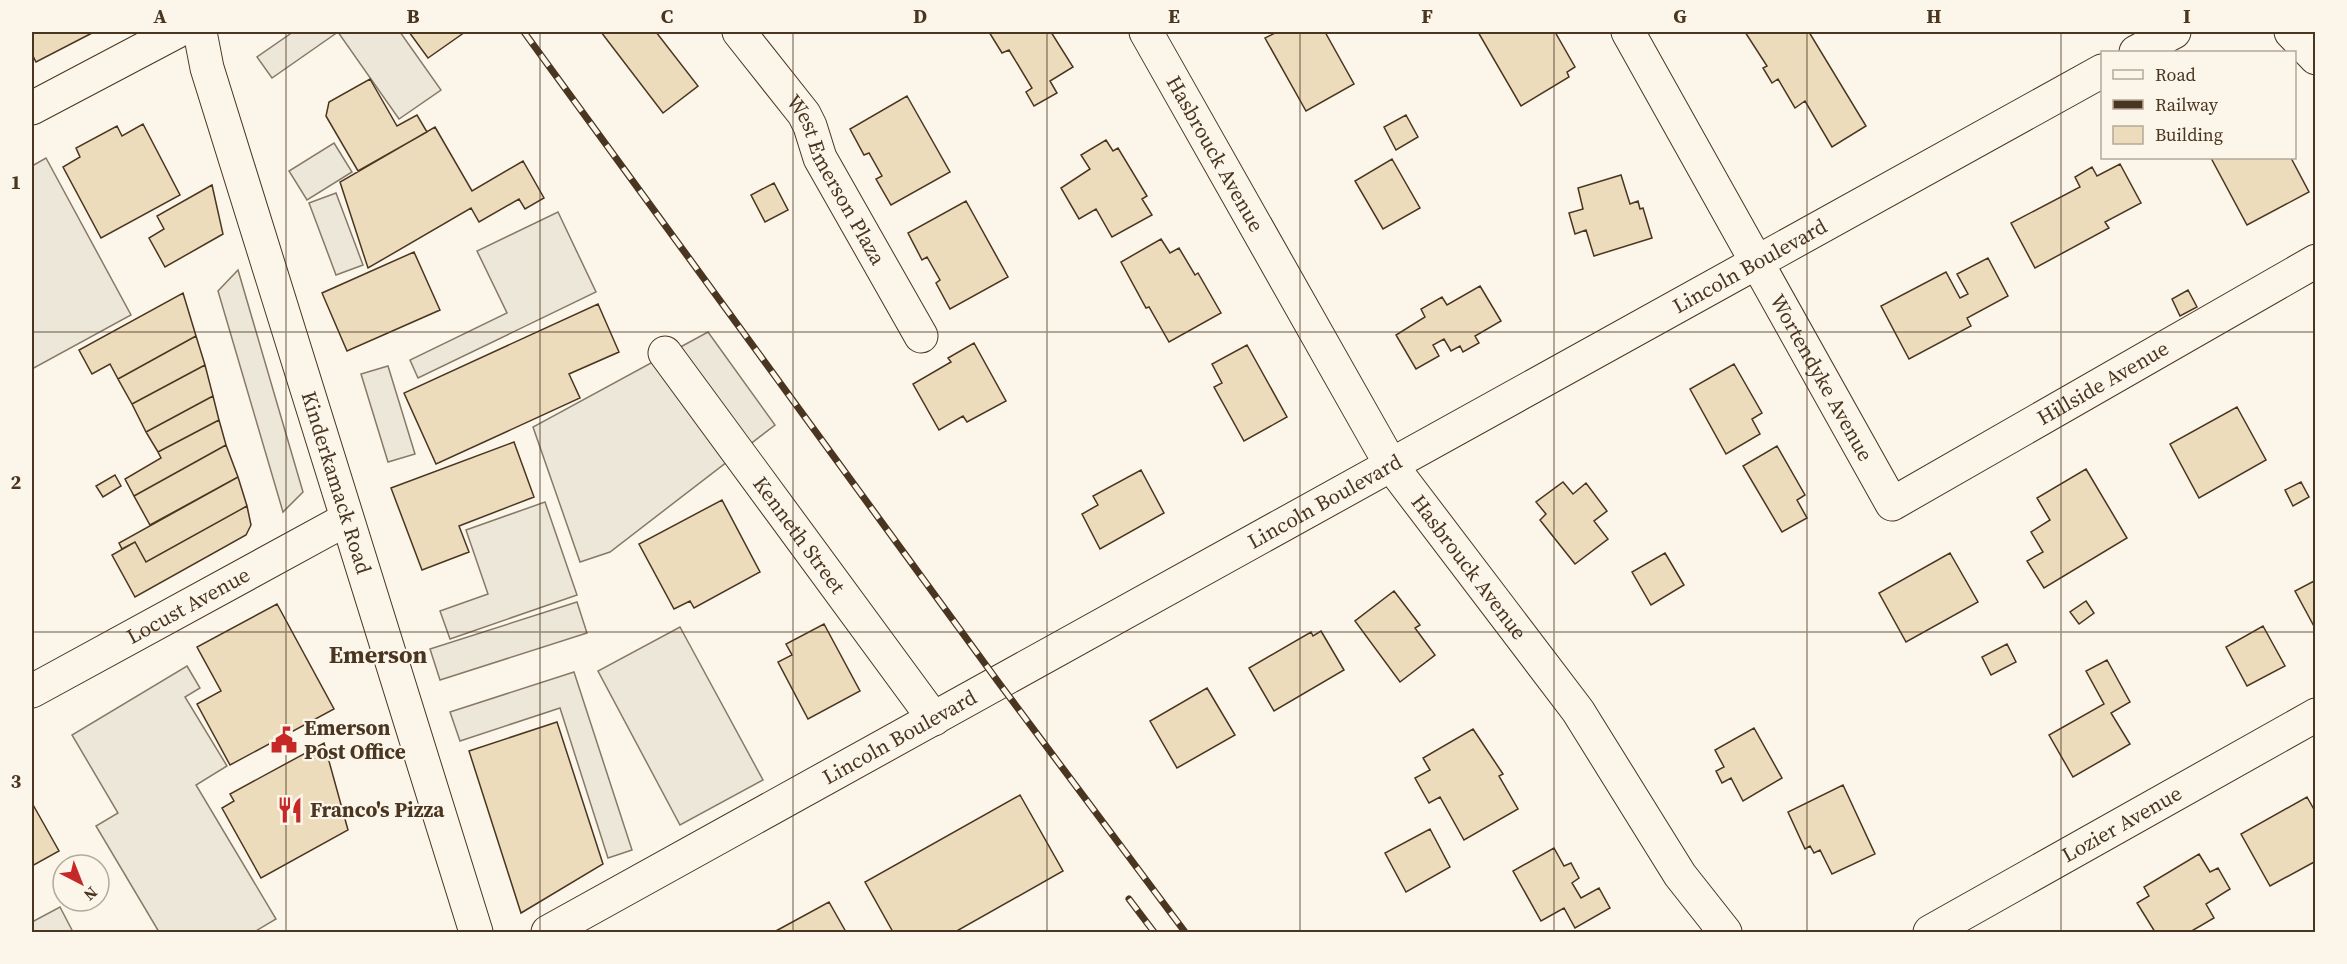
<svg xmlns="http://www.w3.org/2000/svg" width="2347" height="964" font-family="'Source Serif 4',serif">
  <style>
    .parking { fill: #ede7d9; stroke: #887966; stroke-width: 1.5 }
    .building { fill: #ecdcbc; stroke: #4a3520; stroke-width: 1.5 }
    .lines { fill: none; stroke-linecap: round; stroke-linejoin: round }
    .minor-casing { stroke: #4a3520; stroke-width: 35 }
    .major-casing { stroke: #4a3520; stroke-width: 35 }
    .minor { stroke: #fbf6e9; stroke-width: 33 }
    .major { stroke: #fbf6e9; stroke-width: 33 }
    .rail-casing { stroke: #4a3520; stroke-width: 7 }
    .rail { stroke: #fbf6e9; stroke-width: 4.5; stroke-dasharray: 14; stroke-linecap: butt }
    .grid { fill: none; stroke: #4a3520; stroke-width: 1.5; stroke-opacity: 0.55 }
    .labels { text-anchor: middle; stroke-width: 4.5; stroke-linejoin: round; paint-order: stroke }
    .street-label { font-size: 21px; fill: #4a3520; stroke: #fbf6e9 }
    .poi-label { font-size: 21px; font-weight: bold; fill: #4a3520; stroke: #fbf6e9; text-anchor: start }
    .quarter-label { font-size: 24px; font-weight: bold; fill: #4a3520; stroke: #fbf6e9 }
    .neatline { fill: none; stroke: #4a3520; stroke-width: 2 }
    .grid-label { font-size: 20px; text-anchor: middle; font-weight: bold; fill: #4a3520 }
  </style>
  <rect width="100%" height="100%" fill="#fbf6e9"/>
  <path class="parking" d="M293,32h107l41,58 -42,29 -61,-87 -66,46 -15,-21z
    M334,143l18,29 -45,28 -18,-29z
    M46,158l85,157 -99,54v-203z
    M336,193l27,72 -27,10 -27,-72z
    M558,212l38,80 -178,86 -8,-18 97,-47 -30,-62z
    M238,270l65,222 -20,20 -65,-221z
    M708,332l67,93 -165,127 -30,10 -47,-135z
    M388,366l27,88 -27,8 -27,-88z
    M545,502l32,93 -127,44 -10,-28 48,-17 -22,-64z
    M577,602l10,31 -147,47 -10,-31z
    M680,627l83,153 -83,45 -82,-154z
    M187,666l13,22 -15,9 42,69 -31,19 80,134 -22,13h-95l-63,-106 22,-13 -46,-78z
    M574,672l58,178 -24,8 -48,-150 -100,33 -10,-29z
    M60,907l13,25h-41v-10z"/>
  <path class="building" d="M32,32h62l-58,30 -4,-8z
    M409,32h56l-37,26z
    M601,32h55l42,54 -35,27z
    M989,32h62l22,35 -23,14 7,12 -23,13 -8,-14 6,-4 -23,-38 -7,3z
    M1277,32h48l29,52 -48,27 -41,-73z
    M1478,32h77l20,35 -8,5 2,5 -48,29z
    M1745,32h64l57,94 -34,21 -27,-46 -10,7 -17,-29 -6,4 -9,-15 4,-2z
    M370,79l27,47 20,-11 10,17 -69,39 -32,-55 3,-14z
    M907,96l43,76 -59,33 -15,-26 6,-3 -13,-23 -5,2 -14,-26z
    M1406,115l12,22 -22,13 -12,-23z
    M143,124l37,71 -79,43 -38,-71 17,-10 -4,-9 41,-22 5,10z
    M435,127l37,64 51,-30 21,37 -19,11 -6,-10 -40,23 -8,-14 -103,60 -28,-86z
    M1106,140l7,11 5,-3 29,48 -5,3 10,16 -40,22 -16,-28 -17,10 -18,-31 29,-19 -9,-14z
    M2211,158h80l18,34 -62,33z
    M1392,159l28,49 -37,21 -28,-48z
    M2120,164l21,39 -36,19 4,6 -74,40 -24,-45 69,-36 -5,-10 17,-10 5,9z
    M1621,175l9,29 8,-3 2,8 3,-1 9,30 -58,18 -8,-26 -11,4 -6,-21 14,-4 -5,-21z
    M774,183l14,27 -23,12 -14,-27z
    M212,185l11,49 -58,33 -16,-29 15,-9 -7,-13z
    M966,201l42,76 -58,32 -14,-26 4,-3 -13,-23 -5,3 -14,-27z
    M1161,239l9,14 9,-5 16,27 3,-2 23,40 -52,29 -20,-35 -3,1 -25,-46z
    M414,252l26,58 -93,41 -25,-58z
    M1988,258l20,38 -41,22 4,8 -62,33 -28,-53 65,-34 14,26 8,-4 -11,-20z
    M1480,286l21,35 -26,15 4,7 -16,9 -3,-6 -9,5 -7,-12 -11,6 6,11 -23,13 -20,-34 29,-18 -4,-8 21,-12 5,8z
    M2188,290l9,17 -17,9 -8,-17z
    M183,293l13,43 -78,43 -8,-15 -18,10 -13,-24z
    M598,304l21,48 -50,22 11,24 -144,66 -32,-71z
    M196,336l9,29 -73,39 -14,-25z
    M974,343l32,58 -39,21 -4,-6 -24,14 -26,-46 38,-22 -3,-4z
    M1247,345l40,72 -43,24 -30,-54 8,-4 -10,-19z
    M1734,364l28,49 -10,6 8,15 -34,20 -36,-65z
    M205,365l8,31 -67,36 -14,-28z
    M213,396l6,24 -61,32 -12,-20z
    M2237,407l29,53 -67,38 -29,-54z
    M219,420l7,25 -92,51 -9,-17 36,-21 -3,-6z
    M514,442l20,55 -75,29 10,26 -47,18 -31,-82z
    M226,445l12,32 -88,48 -16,-29z
    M1777,446l28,49 -8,5 10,18 -25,14 -39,-66z
    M2086,469l41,69 -83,50 -17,-27 16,-9 -12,-20 19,-12 -13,-22z
    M1141,470l23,43 -64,36 -18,-35 16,-9 -5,-9z
    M115,475l6,11 -18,11 -7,-11z
    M238,477l9,29 -101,56 -11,-20 -13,7 -3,-6z
    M1563,482l10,12 13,-11 21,28 -13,10 14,18 -33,25 -35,-44 6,-6 -10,-12z
    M2301,482l8,15 -16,9 -8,-16z
    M722,500l38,72 -66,36 -4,-7 -16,8 -35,-65z
    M247,506l4,19 -5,10 -111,62 -23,-42 23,-13 11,20z
    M1665,553l19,32 -33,20 -19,-33z
    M1950,553l28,49 -72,40 -27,-49z
    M2316,580v50l-21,-39z
    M1394,591l26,34 -5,3 20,27 -35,27 -45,-61z
    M2086,601l8,12 -15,11 -9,-12z
    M277,604l57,105 -104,56 -33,-61 24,-13 -24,-44z
    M824,624l36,67 -52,28 -30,-57 14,-7 -6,-11z
    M2263,626l22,40 -38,20 -21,-39z
    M1321,631l23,39 -70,41 -25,-43 62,-36 2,4z
    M2007,644l9,18 -25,13 -9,-18z
    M2107,660l23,42 -19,11 19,31 -57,33 -24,-42 55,-31 -18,-33z
    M1207,688l28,47 -58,33 -27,-47z
    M557,722l46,142 -82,49 -52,-162z
    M1754,728l28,50 -39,23 -12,-23 -9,5 -6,-12 8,-4 -9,-17z
    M1473,729l30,45 -4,2 19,33 -54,31 -24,-43 -11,6 -14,-25 15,-8 -7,-12z
    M324,743l24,87 -87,48 -39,-70 12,-7 -4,-7z
    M1843,785l32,69 -43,20 -12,-24 -6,3 -4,-7 -5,3 -17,-37z
    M1020,795l43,76 -108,61h-62l-28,-50z
    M2307,797l9,16v48l-46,25 -29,-52z
    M32,803l27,48 -27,15z
    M1430,829l20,38 -44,25 -21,-39z
    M1554,848l10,18 7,-3 8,15 -7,5 9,15 18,-10 11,20 -35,20 -11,-20 -23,13 -28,-50z
    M2199,854l11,18 8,-4 12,21 -24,15 8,14 -24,14h-35l-18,-29 12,-7 -5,-9z
    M829,902l17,30h-72z"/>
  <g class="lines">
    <g class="minor-casing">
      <g id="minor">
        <path id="s1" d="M739,32l65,82 6,12 10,32 101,178"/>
        <path id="s2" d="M1146,32l245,433 187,246 102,164 45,57"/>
        <path id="s3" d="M1628,32l264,472 424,-243"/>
        <path d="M2291,32l25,26"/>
        <path d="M2136,52l38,-20"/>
        <path d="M32,108l144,-76"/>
        <path id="s4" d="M665,353l269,366"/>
        <path id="s5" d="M32,691l315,-172"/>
        <path id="s6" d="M548,932l1554,-861"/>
        <path id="s7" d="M1930,932l386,-217"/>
      </g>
    </g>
    <g class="major-casing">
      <g id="major">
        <path id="s8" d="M200,32l7,36 269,864"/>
      </g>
    </g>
    <use href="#minor" class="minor"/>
    <use href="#major" class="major"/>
    <g class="rail-casing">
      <path id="rail" d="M524,32l475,651 186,249
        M1129,899l25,33"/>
    </g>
    <use href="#rail" class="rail"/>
  </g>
  <path class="grid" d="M286,32v900M540,32v900M793,32v900M1047,32v900M1300,32v900M1554,32v900M1807,32v900M2061,32v900M32,332h2284M32,632h2284"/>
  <defs>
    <g id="civic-bare" transform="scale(2.07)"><path d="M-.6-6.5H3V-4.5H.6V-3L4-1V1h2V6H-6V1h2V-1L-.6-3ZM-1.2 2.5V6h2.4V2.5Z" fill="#c62828" stroke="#fbf6e9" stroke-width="2.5" paint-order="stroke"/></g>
    <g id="restaurant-bare" transform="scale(2.07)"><path d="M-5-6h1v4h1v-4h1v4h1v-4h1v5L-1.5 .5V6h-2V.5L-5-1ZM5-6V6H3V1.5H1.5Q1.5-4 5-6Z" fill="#c62828" stroke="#fbf6e9" stroke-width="2.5" paint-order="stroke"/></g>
  </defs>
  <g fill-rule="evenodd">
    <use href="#civic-bare" x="284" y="740"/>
    <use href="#restaurant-bare" x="290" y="810"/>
  </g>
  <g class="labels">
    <g class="street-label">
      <text dy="7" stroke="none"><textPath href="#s2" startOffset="140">Hasbrouck Avenue</textPath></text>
      <text dy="7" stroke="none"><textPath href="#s1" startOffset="178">West Emerson Plaza</textPath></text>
      <text dy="7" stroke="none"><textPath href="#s6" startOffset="1374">Lincoln Boulevard</textPath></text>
      <text dy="7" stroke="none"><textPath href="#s3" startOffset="396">Wortendyke Avenue</textPath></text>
      <text dy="7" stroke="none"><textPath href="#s3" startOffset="784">Hillside Avenue</textPath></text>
      <text dy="7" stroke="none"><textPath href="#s8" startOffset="471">Kinderkamack Road</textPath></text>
      <text dy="7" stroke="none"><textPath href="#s6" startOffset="888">Lincoln Boulevard</textPath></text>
      <text dy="7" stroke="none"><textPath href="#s4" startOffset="226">Kenneth Street</textPath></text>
      <text dy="7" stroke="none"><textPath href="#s2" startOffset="626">Hasbrouck Avenue</textPath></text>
      <text dy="7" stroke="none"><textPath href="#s5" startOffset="178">Locust Avenue</textPath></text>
      <text dy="7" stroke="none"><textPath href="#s6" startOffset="402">Lincoln Boulevard</textPath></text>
      <text dy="7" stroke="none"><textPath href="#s7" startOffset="220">Lozier Avenue</textPath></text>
    </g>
    <g class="poi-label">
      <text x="304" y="735">Emerson<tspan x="304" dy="24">Post Office</tspan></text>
      <text x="310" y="817">Franco's Pizza</text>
    </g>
    <g class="quarter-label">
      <text x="378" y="663">Emerson</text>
    </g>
  </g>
  <rect width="2347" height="964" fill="none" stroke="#fbf6e9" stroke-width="66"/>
  <rect x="2101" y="51" width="195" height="108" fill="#fbf6e9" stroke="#b4a999" stroke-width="1.5"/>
  <rect x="2113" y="70" width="30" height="9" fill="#fbf6e9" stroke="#b4a999" stroke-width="1.5"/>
  <text x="2155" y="81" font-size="18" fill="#4a3520">Road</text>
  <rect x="2113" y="100" width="30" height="9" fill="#4a3520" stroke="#b4a999" stroke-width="1.5"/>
  <text x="2155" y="111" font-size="18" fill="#4a3520">Railway</text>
  <rect x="2113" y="126" width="30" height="18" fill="#ecdcbc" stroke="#b4a999" stroke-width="1.5"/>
  <text x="2155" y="141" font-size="18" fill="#4a3520">Building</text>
  <g transform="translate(81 883) rotate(138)"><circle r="28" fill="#fbf6e9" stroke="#b4a999" stroke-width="1.5"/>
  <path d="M0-4.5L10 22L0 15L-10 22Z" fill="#c62828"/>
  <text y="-9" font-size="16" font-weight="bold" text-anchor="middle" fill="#4a3520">N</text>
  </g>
  <rect x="33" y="33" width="2281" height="898" class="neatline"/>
  <g class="grid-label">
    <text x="160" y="23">A</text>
    <text x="413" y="23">B</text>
    <text x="667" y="23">C</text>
    <text x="920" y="23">D</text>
    <text x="1174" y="23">E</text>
    <text x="1427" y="23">F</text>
    <text x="1680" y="23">G</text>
    <text x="1934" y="23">H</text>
    <text x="2187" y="23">I</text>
    <text x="16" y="189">1</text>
    <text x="16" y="489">2</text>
    <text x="16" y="788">3</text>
  </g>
</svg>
